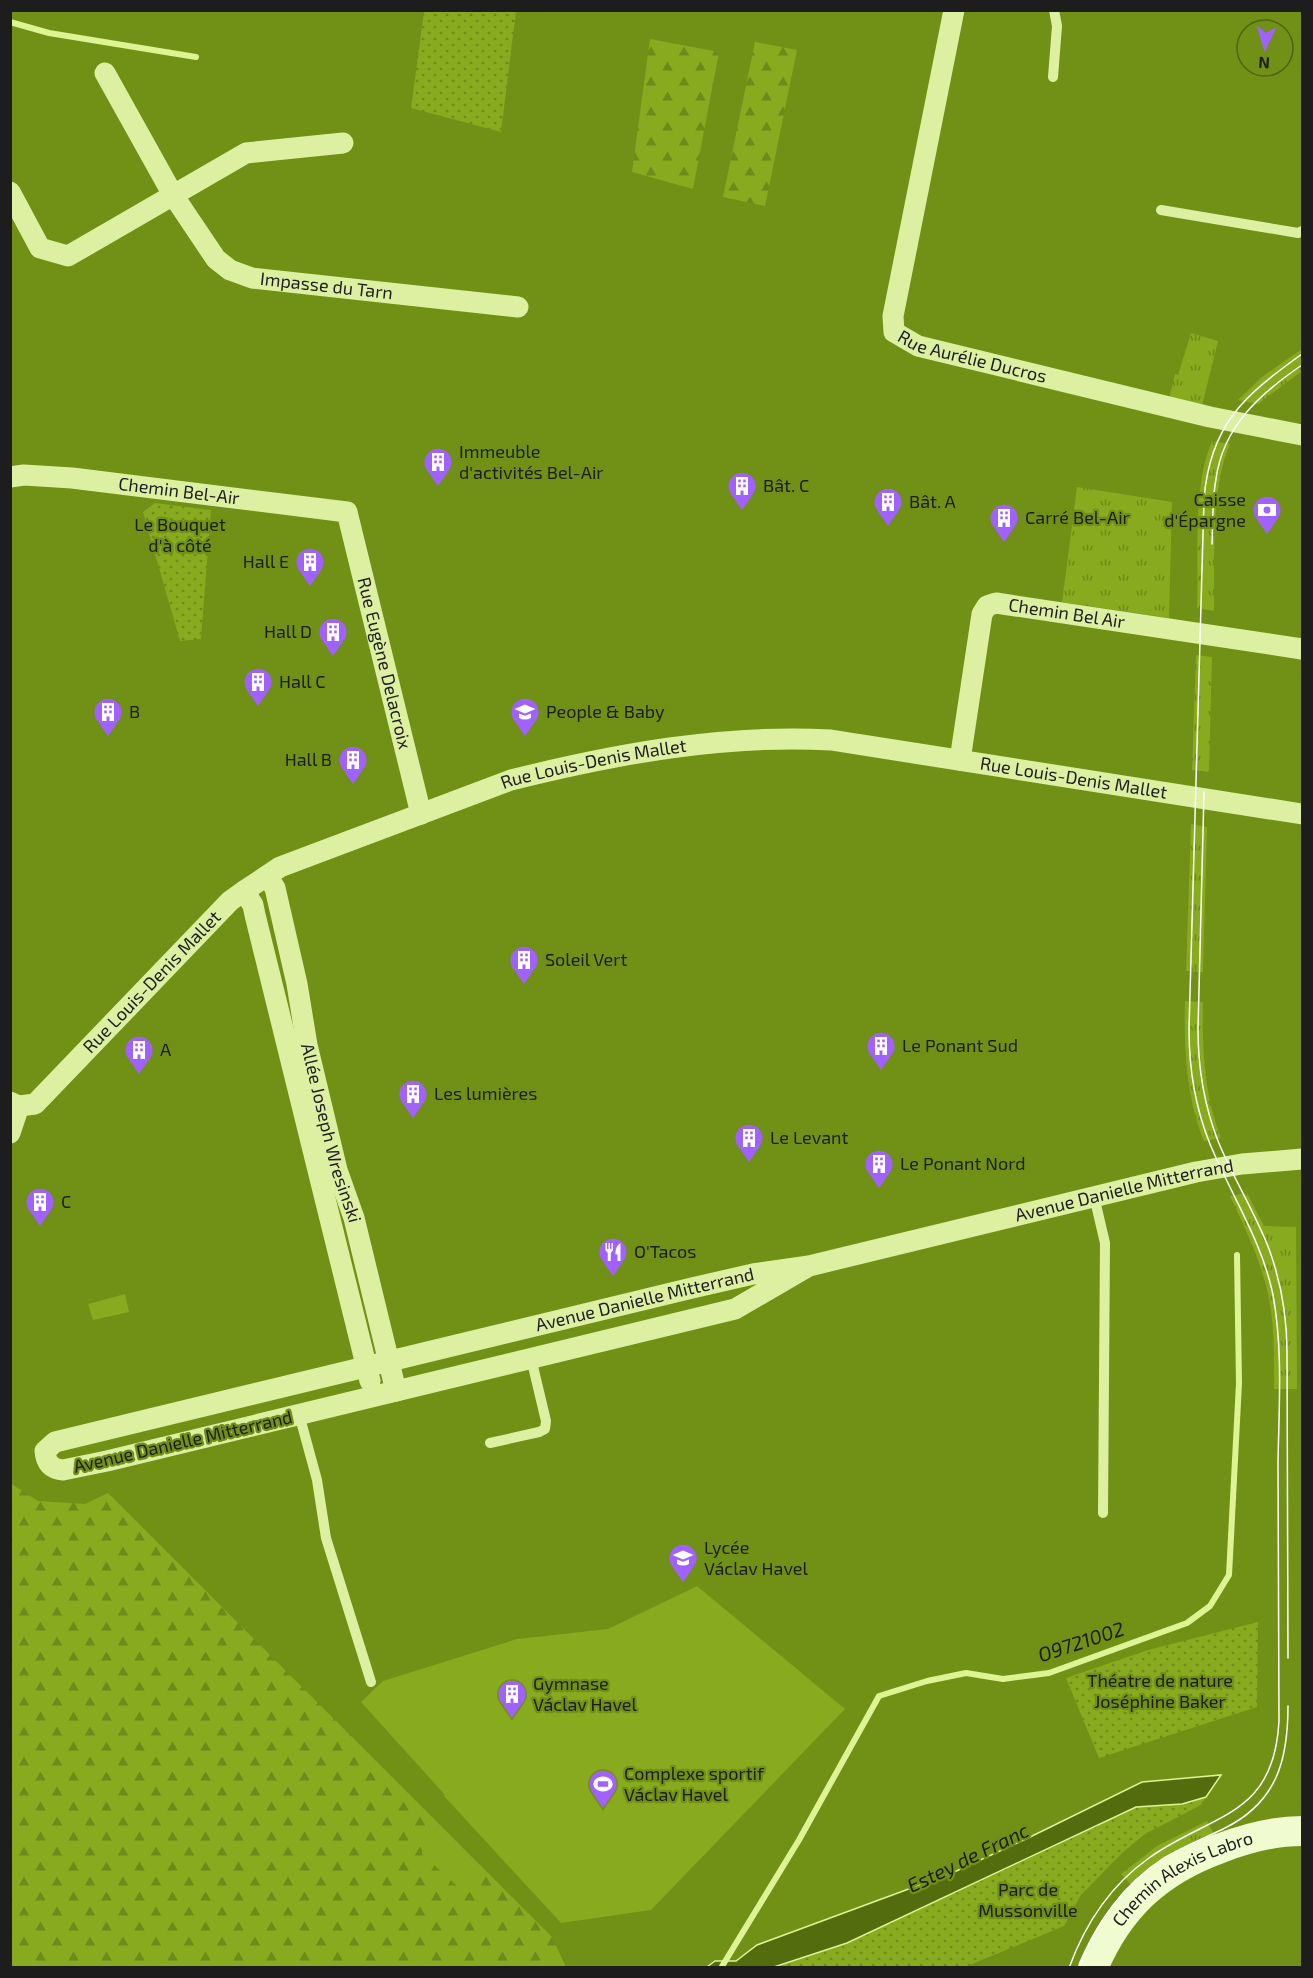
<svg xmlns="http://www.w3.org/2000/svg" width="1313" height="1978" font-family="'Exo 2',sans-serif">
  <style>
    .grass { fill: url(#grass-tufts) }
    .forest { fill: url(#forest-firs) }
    .park { fill: url(#park-dots) }
    .pitch { fill: #87aa1e }
    .water { fill: #536d0e; stroke: #ddf394; stroke-width: 1.5 }
    .lines { fill: none; stroke-linecap: round; stroke-linejoin: round }
    .stream { stroke: #ddf394; stroke-width: 6 }
    .lane { stroke: #ddf0a2; stroke-width: 10 }
    .street { stroke: #ddf0a2; stroke-width: 21 }
    .secondary { stroke: #f0fbd0; stroke-width: 30 }
    .tram { stroke: #fff; stroke-width: 1.5 }
    .labels { text-anchor: middle; stroke-width: 4.5; stroke-linejoin: round; paint-order: stroke }
    .street-label { font-size: 18px; fill: #1d1d1d; stroke: #709016 }
    .poi-label { font-size: 18px; fill: #1d1d1d; stroke: #709016; text-anchor: start }
    .park-label { font-size: 18px; fill: #1c1d1a; stroke: #709016 }
    .water-label { font-size: 20px; font-style: italic; fill: #1c1c19; stroke: #709016 }
  </style>
  <defs>
    <pattern id="grass-tufts" width="24" height="20" patternUnits="userSpaceOnUse" patternTransform="scale(1.5)"><rect width="24" height="20" fill="#87aa1e"/><path d="M3 7l-1-3M5 7V3M7 7l1-3M15 17l-1-3M17 17v-4M19 17l1-3" fill="none" stroke="#6e8a1a"/></pattern>
    <pattern id="forest-firs" width="22" height="20" patternUnits="userSpaceOnUse" patternTransform="scale(1.5)"><rect width="22" height="20" fill="#87aa1e"/><path d="M5 1l3.5 6h-7zM16 11l3.5 6h-7z" fill="#6e8a1a"/></pattern>
    <pattern id="park-dots" width="8" height="8" patternUnits="userSpaceOnUse" patternTransform="scale(1.5)"><rect width="8" height="8" fill="#87aa1e"/><path d="M2 2h.1M6 6h.1" fill="none" stroke="#6e8a1a" stroke-width="1.8" stroke-linecap="round"/></pattern>
  </defs>
  <rect width="100%" height="100%" fill="#709016"/>
  <path class="grass" d="M1191,333l27,8 -16,65 -33,-7 6,-25 3,1z
    M1302,349v22l-44,33 -20,-4 25,-24z
    M1212,441l18,3c-20,46 -15,117 -16,167l-17,-3c2,-51 -5,-120 15,-167z
    M1077,487l95,15 -3,116 -107,-16z
    M1196,655l16,2 -3,115 -17,-2z
    M1191,824l16,3 -4,145 -17,-1z
    M1185,1001l18,1c-1,47 1,92 18,136l-17,3c-18,-45 -20,-92 -19,-140z
    M1247,1193l17,33 32,1 1,162h-23c0,-36 1,-72 -9,-107 -8,-30 -22,-58 -35,-86z
    M1207,1821l8,16 -82,50 -12,-13 36,-28z"/>
  <path class="forest" d="M650,39l69,13 -26,137 -61,-17z
    M755,42l42,8 -32,156 -42,-9z
    M10,1483l28,18 47,3 23,-11 444,444 14,30h-555z"/>
  <path class="park" d="M424,11h92l-15,121 -90,-24z
    M155,503l56,7 -10,129 -21,2 -37,-129z
    M1258,1622l-1,85 -158,51 -33,-80 82,-28z
    M1206,1797l-5,8 -56,29 -23,19 -41,42 -17,31 -99,41 -191,1 73,-25 289,-136 46,-3z"/>
  <path class="pitch" d="M125,1294l4,18 -36,8 -5,-16z
    M697,1586l148,123 -194,201 -90,13 -117,-127 1,-1 -84,-93 22,-21 134,-42 91,-10z
    M436,1829l9,1 32,34 2,10 -14,14 -8,-2 -35,-32v-9z"/>
  <path class="water" d="M1221,1775l-15,22 -24,7 -46,3 -289,136 -73,24h-67l8,-6h21l21,-16 195,-72 74,-34 116,-57z"/>
  <g class="lines">
    <path class="stream" d="M10,22l39,11 147,24
      M721,1968l78,-128 80,-144 48,-15 39,-8 37,6 46,-6 138,-50 23,-17 19,-31 10,-192 -2,-128"/>
    <path class="lane" d="M1053,77l4,-51 -3,-16
      M1161,210l137,23 4,-2
      M1094,1196l11,47 -2,270
      M299,1414l18,66 9,58 45,144
      M490,1443l49,-11 6,-3 1,-8 -15,-63"/>
    <g class="street">
      <path id="s1" d="M954,10l-61,306 1,16 24,14 292,71 92,18"/>
      <path id="s2" d="M105,73l68,122 43,64 14,11 22,8 266,29"/>
      <path d="M10,192l30,56 28,8 178,-103 97,-10"/>
      <path id="s3" d="M10,477l14,-2 48,3 275,34 74,302"/>
      <path id="s4" d="M960,760l22,-146 5,-8 9,-3 306,46"/>
      <path id="s5" d="M267,876l8,12 22,96 10,61 30,125 17,48 42,173"/>
      <path d="M244,891l9,14 2,10 115,466"/>
      <path id="s6" d="M10,1102l9,4 16,-2 195,-203 14,-10 36,-24 231,-87c105,-26 212,-46 320,-40l471,74"/>
      <path d="M10,1133l9,-27"/>
      <path id="s7" d="M809,1266l-74,43 -628,152 -44,9c-12,-1 -17,-7 -18,-19l10,-9 637,-154 61,-14 56,-8 387,-94 46,-8 60,-5"/>
    </g>
    <path class="secondary" id="s8" d="M1093,1968c26,-61 66,-98 128,-120 26,-10 54,-17 81,-17"/>
    <path class="tram" d="M1212,544c1,-22 0,-44 4,-65 7,-53 45,-86 86,-114
      M1204,792l-6,237c0,38 6,76 20,112 15,37 37,71 51,108 12,33 18,68 18,103l1,306
      M1069,1968c16,-44 42,-83 80,-110 63,-45 125,-40 130,-137 0,-86 -1,-172 -1,-259 1,-55 5,-113 -5,-167 -11,-54 -42,-100 -63,-151 -15,-37 -21,-76 -21,-115l15,-530c6,-75 41,-104 98,-145
      M1079,1968c16,-45 45,-84 85,-110 20,-12 41,-20 61,-30 52,-26 63,-68 63,-122"/>
  </g>
  <defs>
    <g id="building-pin" transform="scale(1.5)"><path d="M0 17L-7.5 6A9.5 9.5 0 1 1 7.5 6Z" fill="#a161ff" stroke="#709016"/><path d="M-4-6H4V6H1V3H-1V6H-4ZM-2.5-4.3h1.7v1.8h-1.7ZM.8-4.3h1.7v1.8H.8ZM-2.5-1h1.7V.8h-1.7ZM.8-1h1.7V.8H.8Z" fill="#fff"/></g>
    <g id="bank-pin" transform="scale(1.5)"><path d="M0 17L-7.5 6A9.5 9.5 0 1 1 7.5 6Z" fill="#a161ff" stroke="#709016"/><path d="M-6-4H6V4H-6ZM0-2.3a2.3 2.3 0 1 0 0 4.6a2.3 2.3 0 1 0 0-4.6Z" fill="#fff"/></g>
    <g id="school-pin" transform="scale(1.5)"><path d="M0 17L-7.5 6A9.5 9.5 0 1 1 7.5 6Z" fill="#a161ff" stroke="#709016"/><path d="M0-5L7-2L0 1L-7-2ZM-4 1L0 2.5L4 1V4Q0 6-4 4Z" fill="#fff"/></g>
    <g id="restaurant-pin" transform="scale(1.5)"><path d="M0 17L-7.5 6A9.5 9.5 0 1 1 7.5 6Z" fill="#a161ff" stroke="#709016"/><path d="M-5-6h1v4h1v-4h1v4h1v-4h1v5L-1.5 .5V6h-2V.5L-5-1ZM5-6V6H3V1.5H1.5Q1.5-4 5-6Z" fill="#fff"/></g>
    <g id="stadium-pin" transform="scale(1.5)"><path d="M0 17L-7.5 6A9.5 9.5 0 1 1 7.5 6Z" fill="#a161ff" stroke="#709016"/><path d="M0-5a6.5 5 0 1 0 0 10a6.5 5 0 1 0 0-10ZM-3.5-1.8h7v3.6h-7Z" fill="#fff"/></g>
  </defs>
  <g fill-rule="evenodd">
    <use href="#building-pin" x="438" y="462"/>
    <use href="#building-pin" x="742" y="486"/>
    <use href="#building-pin" x="888" y="502"/>
    <use href="#bank-pin" x="1267" y="510"/>
    <use href="#building-pin" x="1004" y="518"/>
    <use href="#building-pin" x="310" y="562"/>
    <use href="#building-pin" x="333" y="632"/>
    <use href="#building-pin" x="258" y="682"/>
    <use href="#building-pin" x="108" y="712"/>
    <use href="#school-pin" x="525" y="712"/>
    <use href="#building-pin" x="353" y="760"/>
    <use href="#building-pin" x="524" y="960"/>
    <use href="#building-pin" x="881" y="1046"/>
    <use href="#building-pin" x="139" y="1050"/>
    <use href="#building-pin" x="413" y="1094"/>
    <use href="#building-pin" x="749" y="1138"/>
    <use href="#building-pin" x="879" y="1164"/>
    <use href="#building-pin" x="40" y="1202"/>
    <use href="#restaurant-pin" x="613" y="1252"/>
    <use href="#school-pin" x="683" y="1558"/>
    <use href="#building-pin" x="512" y="1694"/>
    <use href="#stadium-pin" x="603" y="1784"/>
  </g>
  <g class="labels">
    <g class="street-label">
      <text dy="6" stroke="none"><textPath href="#s2" startOffset="333">Impasse du Tarn</textPath></text>
      <text dy="6" stroke="none"><textPath href="#s1" startOffset="411">Rue Aurélie Ducros</textPath></text>
      <text dy="6" stroke="none"><textPath href="#s3" startOffset="170">Chemin Bel-Air</textPath></text>
      <text dy="6" stroke="none"><textPath href="#s4" startOffset="238">Chemin Bel Air</textPath></text>
      <text dy="6" stroke="none"><textPath href="#s3" startOffset="495">Rue Eugène Delacroix</textPath></text>
      <text dy="6" stroke="none"><textPath href="#s6" startOffset="699">Rue Louis-Denis Mallet</textPath></text>
      <text dy="6" stroke="none"><textPath href="#s6" startOffset="1184">Rue Louis-Denis Mallet</textPath></text>
      <text dy="6" stroke="none"><textPath href="#s6" startOffset="195">Rue Louis-Denis Mallet</textPath></text>
      <text dy="6" stroke="none"><textPath href="#s5" startOffset="266">Allée Joseph Wresinski</textPath></text>
      <text dy="6" stroke="none"><textPath href="#s7" startOffset="1918">Avenue Danielle Mitterrand</textPath></text>
      <text dy="6" stroke="none"><textPath href="#s7" startOffset="1426">Avenue Danielle Mitterrand</textPath></text>
      <text transform="translate(183 1442) rotate(-13)" y="6">Avenue Danielle Mitterrand</text>
      <text dy="6" stroke="none"><textPath href="#s8" startOffset="132">Chemin Alexis Labro</textPath></text>
    </g>
    <g class="poi-label">
      <text x="459" y="458">Immeuble<tspan x="459" dy="21">d'activités Bel-Air</tspan></text>
      <text x="763" y="492">Bât. C</text>
      <text x="1246" y="506" text-anchor="end">Caisse<tspan x="1246" dy="21">d'Épargne</tspan></text>
      <text x="909" y="508">Bât. A</text>
      <text x="1025" y="524">Carré Bel-Air</text>
      <text x="289" y="568" text-anchor="end">Hall E</text>
      <text x="312" y="638" text-anchor="end">Hall D</text>
      <text x="279" y="688">Hall C</text>
      <text x="129" y="718">B</text>
      <text x="546" y="718">People &amp; Baby</text>
      <text x="332" y="766" text-anchor="end">Hall B</text>
      <text x="545" y="966">Soleil Vert</text>
      <text x="902" y="1052">Le Ponant Sud</text>
      <text x="160" y="1056">A</text>
      <text x="434" y="1100">Les lumières</text>
      <text x="770" y="1144">Le Levant</text>
      <text x="900" y="1170">Le Ponant Nord</text>
      <text x="61" y="1208">C</text>
      <text x="634" y="1258">O'Tacos</text>
      <text x="704" y="1554">Lycée<tspan x="704" dy="21">Václav Havel</tspan></text>
      <text x="533" y="1690">Gymnase<tspan x="533" dy="21">Václav Havel</tspan></text>
      <text x="624" y="1780">Complexe sportif<tspan x="624" dy="21">Václav Havel</tspan></text>
    </g>
    <g class="park-label">
      <text x="180" y="531">Le Bouquet<tspan x="180" dy="21">d'à côté</tspan></text>
      <text x="1160" y="1687">Théatre de nature<tspan x="1160" dy="21">Joséphine Baker</tspan></text>
      <text x="1028" y="1896">Parc de<tspan x="1028" dy="21">Mussonville</tspan></text>
    </g>
    <g class="water-label">
      <text transform="translate(1081 1642) rotate(-18)" y="7">O9721002</text>
      <text transform="translate(968 1858) rotate(-26)" y="7">Estey de Franc</text>
    </g>
  </g>
  <rect width="1313" height="1978" fill="none" stroke="#1d1d1d" stroke-width="24"/>
  <g transform="translate(1265 48) rotate(184)"><circle r="28" fill="#709016" stroke="#4f6219" stroke-width="1.5"/>
  <path d="M0-4.5L10 22L0 15L-10 22Z" fill="#a161ff"/>
  <text y="-9" font-size="16" font-weight="bold" text-anchor="middle" fill="#1d1d1d">N</text>
  </g>
</svg>
